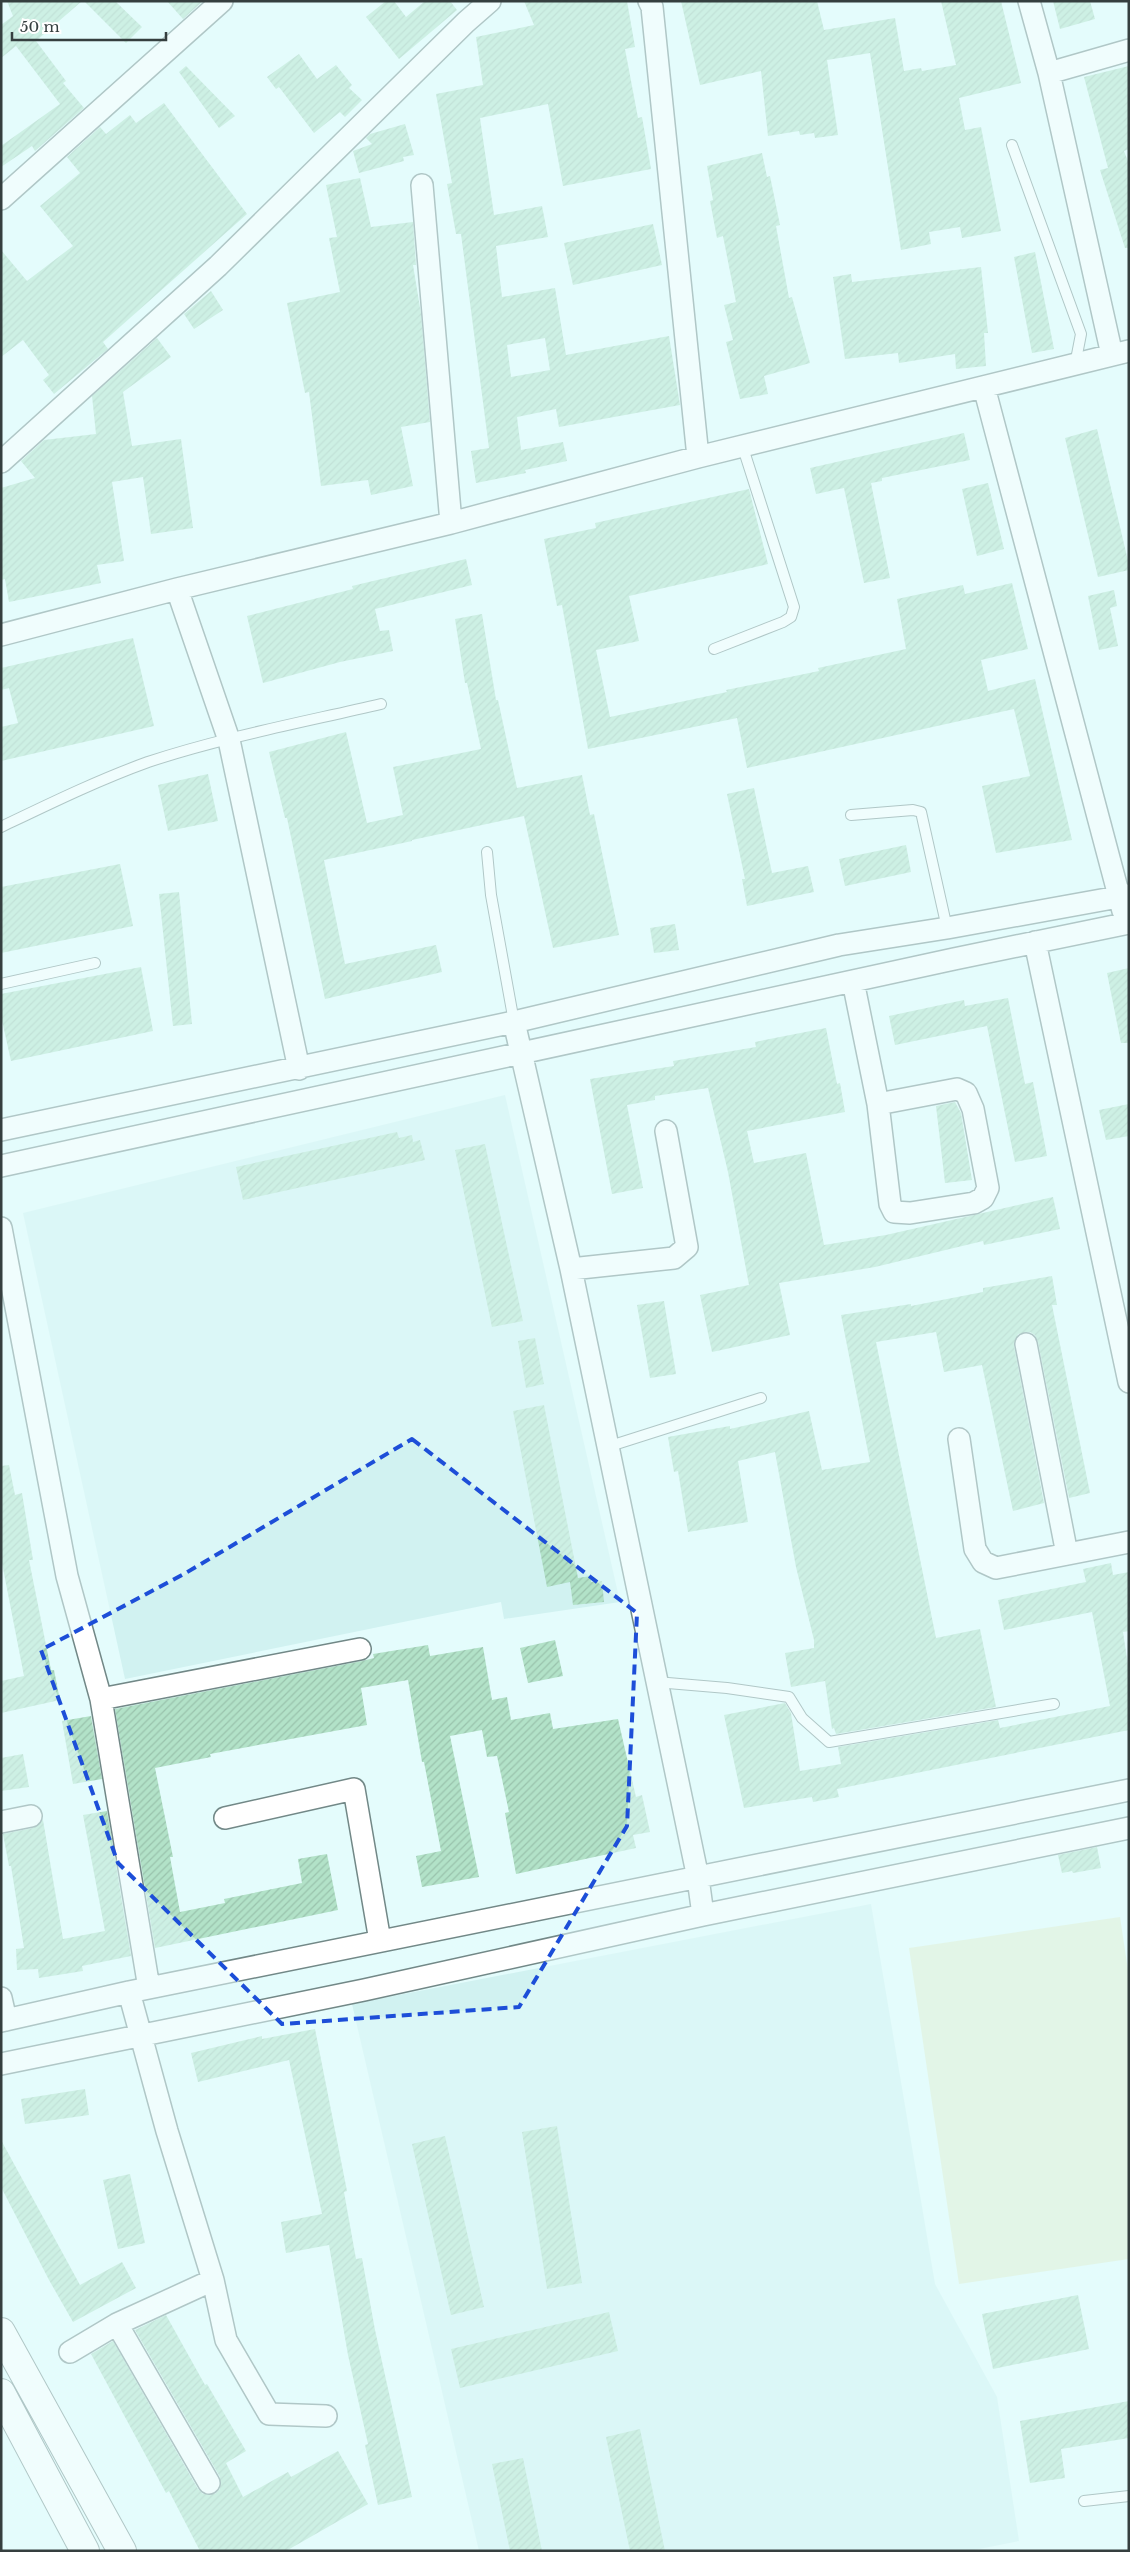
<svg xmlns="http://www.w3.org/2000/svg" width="1130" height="2552" font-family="'Libre Baskerville',serif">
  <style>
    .built { fill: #d1f2f1 }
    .pitch { fill: #e1eecf }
    .building { fill: url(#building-hatch); fill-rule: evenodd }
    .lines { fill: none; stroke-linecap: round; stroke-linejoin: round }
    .service-casing { stroke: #728887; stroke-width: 12 }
    .minor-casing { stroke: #728887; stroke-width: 24 }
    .secondary-casing { stroke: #728887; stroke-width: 30 }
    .service { stroke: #fff; stroke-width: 10 }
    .minor { stroke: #fff; stroke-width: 21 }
    .secondary { stroke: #fff; stroke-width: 28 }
    .marked { fill: none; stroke: #1d4ed8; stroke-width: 4; stroke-dasharray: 10 6; stroke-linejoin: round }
  </style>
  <defs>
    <pattern id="building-hatch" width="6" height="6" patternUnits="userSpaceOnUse" patternTransform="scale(1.25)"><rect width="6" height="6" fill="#b2e2c8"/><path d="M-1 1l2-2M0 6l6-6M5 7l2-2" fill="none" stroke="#9ac3ad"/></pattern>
  </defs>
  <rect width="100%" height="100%" fill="#e4fcfc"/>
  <path class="built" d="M505,1095l115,507 -116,17 -3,-17 -376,77 -102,-466z
    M871,1904l64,380 62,113 22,144 -50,10h-490l-127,-547z"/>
  <path class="pitch" d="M1120,1917l9,60v282l-170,25 -50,-336z"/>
  <path class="building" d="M7,1h75l-46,40 30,40 -3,2 21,25 -49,43 -3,-5 -31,21v-21l59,-42 -44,-58 -15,12v-33l12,-9z
    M84,1h31l27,26 -16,16z
    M167,1h36l-20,18z
    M386,1h8l12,16 19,-16h25l7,9 -58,49 -33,-42z
    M524,1h103l8,46 -10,2 13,69 4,-1 9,52 -88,17 -15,-82 -68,14 14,97 48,-9 6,31 -52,9 6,51 53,-9 11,67 103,-19 11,69 -121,22 -3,-18 -39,8 4,33 42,-8 4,19 -42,9 1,3 -50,10 -5,-32 18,-3 -28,-214h-5l-9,-50 5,-1 -16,-89 47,-9 -7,-48 58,-12zM545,338l5,32 -39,7 -4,-32z
    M681,1h136l7,29 71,-12 9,53 17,-3 1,3 34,-6 -15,-64h60l20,82 -62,15 6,32 16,-3 20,104 -39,7 -2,-11 -31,5 2,12 -30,6 -31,-197 -43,7 11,75 -23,3 -1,-5 -14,2 -1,-4 -31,5 -7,-65 -61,14z
    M1053,1h37l5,18 -35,10z
    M299,54l18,25 19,-14 16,20 -3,3 13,12 -17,17 -5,-5 -26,21 -35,-46 -3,2 -9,-12z
    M186,66l49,50 -16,12 -40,-56z
    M1129,66v83l-5,2 5,13v84h-4l-25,-78 8,-2 -24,-91z
    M164,103l83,111 -144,128 5,7 -54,45 -11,-14 6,-5 -26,-35 -22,17v-107l26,31 46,-35 -33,-40 40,-33 -13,-16 33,-30 6,7 24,-19 6,8z
    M405,124l9,31 -11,2 1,4 -45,12 -6,-22 19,-7 -6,-6 4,-4z
    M762,153l5,24 3,-1 10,49 -4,1 13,72 3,-1 18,66 -46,13 4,18 -28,5 -14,-57 7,-2 -9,-35 12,-3 -13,-66 -6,2 -7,-37 3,-1 -6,-34z
    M360,178l11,49 42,-5 3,43h-3l8,49 9,108 -29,5 12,59 -42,9 -3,-15 -47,6 -12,-94 -4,1 -18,-90 53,-11 -11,-54 8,-1 -11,-52z
    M653,224l9,41 -89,20 -9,-42z
    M1035,252l19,97 -22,4 -18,-96z
    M981,267l7,66h-4l2,33 -30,3 -1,-15 -56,9 -1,-10 -53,6 -12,-82 18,-3 1,8z
    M211,291l12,19 -29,19 -10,-15z
    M157,338l14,19 -48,35 9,54 49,-7 12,89 -42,6 -8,-57 -31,5 12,79 -27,4 4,18 -92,19 -4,-23 -4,1v-92l34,-10 -14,-17 23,-21 52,-6 -4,-38z
    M1097,429l32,136v5l-31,7 -33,-139z
    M964,433l6,27 -88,18v3l-11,2 19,95 -26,5 -20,-95 -28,6 -6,-26z
    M988,483l16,66 -27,7 -15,-67z
    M749,489l19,75 -139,32 10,45 -43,9 14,67 117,-25 -1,-2 93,-19 -1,-3 88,-19 -9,-50 66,-14 2,9 47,-11 16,66 -47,11 7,31 47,-12 37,161 -76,13 -14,-67 48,-10 -16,-67 -267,59 -10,-50 -149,31 -26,-144 -5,1 -13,-67 52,-11 -1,-5z
    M466,559l6,26 -97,24 5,22 9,-1 4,21 -53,11 -77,21 -16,-67 106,-27 -1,-3z
    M1114,590l3,16 -7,2 8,38 -19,4 -11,-54z
    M482,614l14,86h2l19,88 65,-13 8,40 4,-1 25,121 -66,13 -29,-132 -112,24v1l-88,19 21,104 91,-19 6,27 -117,27 -38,-181h-2l-16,-66 77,-20 21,91 36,-8 -10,-48 88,-18 -14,-66h-2l-10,-64z
    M133,638l21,88 -153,35v-34l17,-4 -9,-35 -8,2v-22z
    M208,774l10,47 -50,10 -10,-46z
    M754,788l18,85 36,-7 6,26 -67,14 -5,-27h3l-18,-85z
    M906,845l5,27 -66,14 -6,-27z
    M120,864l13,62 -132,27v-66z
    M179,892l13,132 -19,2 -14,-132z
    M675,924l4,26 -25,3 -4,-25z
    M141,967l12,64 -142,30 -10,-45v-22z
    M1129,968v75h-8l-14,-70z
    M1008,998l17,86 8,-2 14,74 -32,6 -28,-136 -92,19 -6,-29 75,-16 1,6z
    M826,1028l11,56 3,-1 5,29 -98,19 7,32 52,-10 18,92 62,-10 167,-38 7,32 -76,16 -1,-4 -108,26 -96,16 11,52 -78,17 -12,-57 49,-10 -21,-113 -20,-84 -53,8v4l-28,5 16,83 -31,6 -22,-115 84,-13 -1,-5 83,-14 -1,-5z
    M955,1102l6,11 11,67 -27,3 -9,-77z
    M1129,1104v32l-23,4 -7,-30z
    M397,1132l2,6 13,-3 1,7 7,-2 5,20 -182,40 -7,-33z
    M485,1144l38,177 -31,6 -37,-177z
    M1052,1276l5,29h-5l38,188 -21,5 -31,-156 -3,-7 -5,-3 -12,2 -4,12 30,157 -31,8 -31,-146 -38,7 -8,-40 -60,10 60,296 44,-9 16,78 -160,27 -2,-6 -2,1 -7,-48 -34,6 -6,-34 29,-5v-8l-18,-73 -21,-115 -37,9 10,61 -60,10 -10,-61 -4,1 -6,-35 62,-11v3l79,-18 13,59 48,-8 -29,-147 70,-11v2l72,-14v-4z
    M664,1301l12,73 -26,4 -13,-73z
    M535,1338l9,46 -18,4 -8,-47z
    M544,1405l34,173 13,-2v6l11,-1 2,21 -31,3 -3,-23 -23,5 -34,-176z
    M9,1465l6,30 7,-2 11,67h-4l22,110h3l6,30 -59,13v-32l23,-5 -23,-118v-92z
    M1111,1563l2,12 16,-3v59l-6,1 6,40v58l-292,59 2,8 -26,5 -1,-5 -68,11 -20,-93 61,-12 6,10 9,58 41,-7 -3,-17 160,-27 2,8 110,-22 -18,-94 -88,18 -6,-30 88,-18 -3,-13z
    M555,1640l8,36 -35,7 -8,-35z
    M428,1645l2,11 53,-9 9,53 15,-3 4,23 39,-7 3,16 65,-10 18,78 6,-2 8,37 -17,3 3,13 -120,26 -11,-61 4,-1 -12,-56 -10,1 -5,-27 -32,6 29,141 -57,10 -6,-31 25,-5 -17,-89h-2l-14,-82 -47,8 6,37 -157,29 1,3 -56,11 18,89h-3l10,55 45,-9 -1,-4 78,-16 -4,-24 29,-5 11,56 -183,38 -40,-239 247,-48 12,-3 -1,-4z
    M91,1716l11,63 -29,5 -11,-63z
    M23,1754l6,33 -28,4v-33z
    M107,1811l24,145 -49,10 1,5 -44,7 -1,-9 -21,1 -1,-21 8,-1 -13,-82h-2l-6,-32 30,-6 10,-8 20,119 42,-8 -22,-116z
    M1097,1847l4,21 -28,5 -1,-2 -10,2 -4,-18z
    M315,2029l32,162 -3,1 12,67 6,-1 13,72 37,167 -34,8 -13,-60 3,-1 -20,-89 -19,-110 -43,8 -5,-31 41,-8 -33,-154 -91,22 -7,-29 71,-17v3z
    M85,2089l4,26 -64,9 -4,-25z
    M557,2126l25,157 -35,6 -25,-157z
    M445,2136l39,171 -33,8 -39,-171z
    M1,2140l79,145 42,-23 14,26 -63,34 -24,-42 -48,-93z
    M130,2174l15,69 -27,6 -15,-69z
    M1078,2295l11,54 -96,20 -11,-55z
    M609,2312l9,39 -158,37 -9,-39z
    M166,2315l39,70 2,-1 39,67 -20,12 17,34 45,-25 3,5 47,-26 30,53 -82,47h-86l-31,-60 -3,2 -75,-139 22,-13 85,148 5,5h12l5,-5v-12l-85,-147z
    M1129,2401v37l-68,11 4,29 -35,5 -10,-62z
    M640,2429l25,122h-35l-24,-114z
    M523,2458l19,93h-32l-18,-87z"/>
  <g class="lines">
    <g class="service-casing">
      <path id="service" d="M1012,145l69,189 -6,31
        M714,649l69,-27 8,-5 3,-10 -51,-159
        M851,815l62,-5 8,2 26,116
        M1,827c48,-23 97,-47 147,-65 76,-25 156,-40 233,-58
        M487,852l4,43 23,127
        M1,984l94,-21
        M607,1447l154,-49
        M656,1682l71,6 62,9 13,21 27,24 225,-38
        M1084,2501l45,-5"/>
    </g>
    <g class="minor-casing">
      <path id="minor" d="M649,1l3,6 46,450
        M1029,1l20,72 63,282
        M1049,73l80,-23
        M422,185l29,338
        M1,199l221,-198
        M984,387l139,524
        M1,462l217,-196 248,-244 24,-21
        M177,589l52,151 70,329
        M1,635l176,-46 274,-66 247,-66 431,-106
        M1035,942l94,440
        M853,981l25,123
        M514,1022l57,247 127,609 5,37
        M957,1089l9,4 7,16 15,79 -5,10 -9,5 -64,10 -16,-1 -4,-8 -12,-100z
        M1,1130l513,-108 325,-77 108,-17 182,-33
        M1,1166l953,-207 175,-36
        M1,1228l66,348 34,123 48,289
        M571,1269l103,-11 13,-11 -21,-116
        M1026,1344l41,210
        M959,1439l16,110 8,13 13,6 133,-26
        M101,1699l259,-50
        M225,1818l129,-29 26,152
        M1,1822l30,-6
        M129,1992l38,139 46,149 13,60 43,74 57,2
        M1,1998l5,22
        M1,2021l128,-29 1000,-202
        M1,2064l363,-74 339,-75 426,-87
        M117,2324l92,159
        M70,2352l47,-28 96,-44"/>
    </g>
    <g class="secondary-casing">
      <path id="secondary" d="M1,2332l121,219
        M1,2393l84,158"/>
    </g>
    <use href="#service" class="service"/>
    <use href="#minor" class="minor"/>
    <use href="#secondary" class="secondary"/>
  </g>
  <path d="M0 0H1130V2552H0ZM412,1439l225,174 -10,213 -108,181 -237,17 -164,-161 -77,-213 143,-76z" fill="#e4fcfc" fill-opacity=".55" fill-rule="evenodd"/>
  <path class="marked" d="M412,1439l225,174 -10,213 -108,181 -237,17 -164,-161 -77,-213 143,-76z"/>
  <rect width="1130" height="2552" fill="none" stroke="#353f3f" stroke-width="5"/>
  <path d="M12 32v8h154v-8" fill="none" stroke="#353f3f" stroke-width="2.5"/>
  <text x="20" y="32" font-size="15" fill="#353f3f" stroke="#ffffff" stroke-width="4" paint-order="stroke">50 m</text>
</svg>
